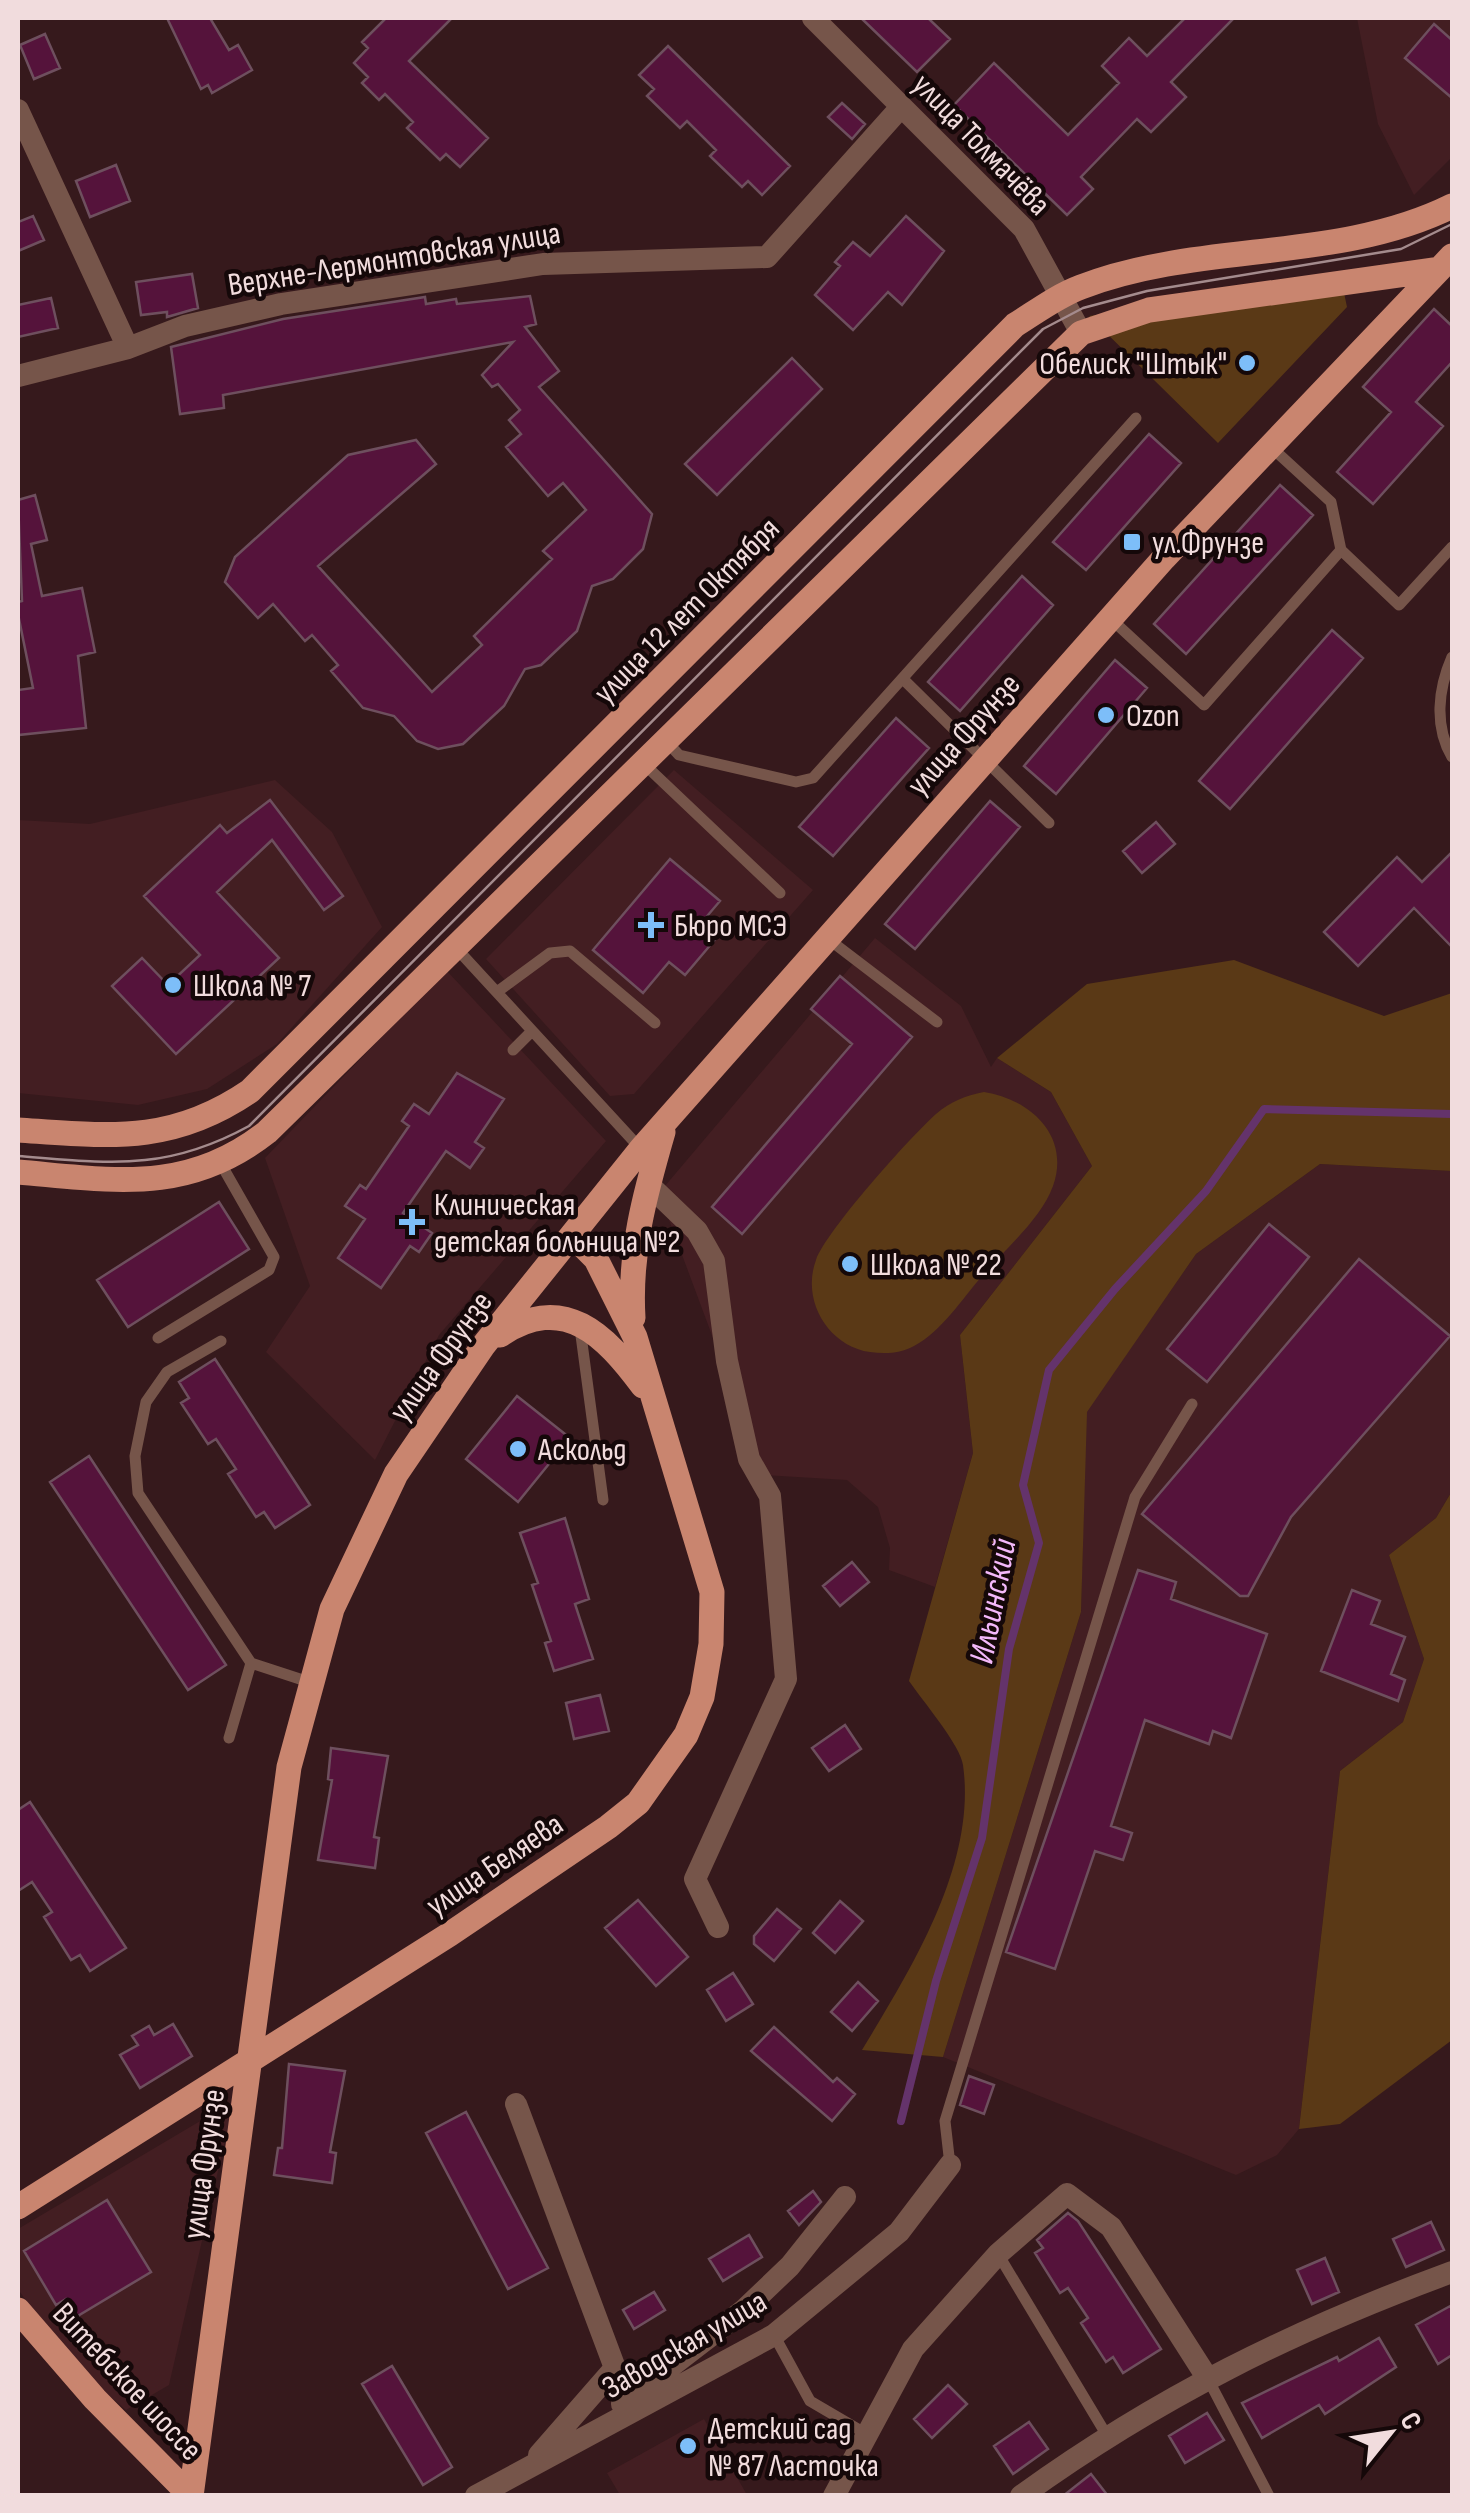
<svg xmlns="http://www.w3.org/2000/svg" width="1470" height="2513" font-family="'Sofia Sans Condensed',sans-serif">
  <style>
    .built { fill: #431e22 }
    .green { fill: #5a3916 }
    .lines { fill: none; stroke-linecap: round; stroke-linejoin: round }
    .stream { stroke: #64336b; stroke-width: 8 }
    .building { fill: #55133b; stroke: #6e4f5e; stroke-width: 2.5 }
    .lane { stroke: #76554a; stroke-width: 11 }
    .street { stroke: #76554a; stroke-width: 22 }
    .primary { stroke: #c9856f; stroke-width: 25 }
    .tram { stroke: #a48b8d; stroke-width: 2.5 }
    .poi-dot { fill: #7dbef9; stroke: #150809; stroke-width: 4 }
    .labels { text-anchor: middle; stroke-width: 9; stroke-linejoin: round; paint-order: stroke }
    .street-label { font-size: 32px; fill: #f1dcdd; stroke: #150809 }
    .poi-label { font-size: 32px; fill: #f1dcdd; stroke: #150809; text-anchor: start }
    .water-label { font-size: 35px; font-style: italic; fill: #f3b8fa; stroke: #150809 }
  </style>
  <rect width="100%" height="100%" fill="#36191c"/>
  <path class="built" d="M1357,18h95v139l-38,38 -36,-71z
    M674,770l139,120 -179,204 -24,2 -124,-137z
    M275,780l57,52 50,95 -105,117 -70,45 -69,16 -120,-12v-273l72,4z
    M875,938l86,68 30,61 6,-9 54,34 41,74 -132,169 13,118 -38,134 -46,-17 1,-22 -12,-41 -31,-27 -83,-5 -105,-282z
    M446,970l160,171 -167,194 -64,125 -109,-108 44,-66 -45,-128z
    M1320,1164l132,7v320l-16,27 -47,37 35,104 -21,63 -63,49 -41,358 -22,26 -41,20 -293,-118 138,-445 5,-200 110,-158z
    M234,2101l-65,284 -43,25 -60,-51 -48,-70v-60z
    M704,2419l43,76h-127l-13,-22z"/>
  <path class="green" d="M1331,282l12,6 4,19 -129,136 -129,-127z
    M1234,960l150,56 68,-23v178l-132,-7 -124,90 -109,158 -6,200 -138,445 -81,-7c49,-81 115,-186 101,-285 -2,-19 -41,-65 -54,-84l64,-228 -13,-118 132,-169 -41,-74 -54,-34 90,-74z
    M984,1092c45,7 87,43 69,94 -12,33 -48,63 -71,90 -20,23 -40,55 -68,70 -14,8 -30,8 -44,6 -42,-6 -69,-52 -54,-92 10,-29 95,-124 120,-146 15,-13 29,-18 48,-22z
    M1452,1491v549l-112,84 -41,5 41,-358 63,-49 21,-63 -35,-104 47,-37z"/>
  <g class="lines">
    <path class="stream" d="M901,2121l35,-140 46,-143 27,-189 30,-106 -16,-58 26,-115 66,-81 91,-98 58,-82 188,5"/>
  </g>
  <path class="building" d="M167,18h43l19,32 9,-5 14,25 -40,23 -4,-8 -7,4z
    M386,18h66l-43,43 79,77 -28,29 -14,-13 -6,6 -33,-32 6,-6 -28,-28 -6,6 -17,-17 6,-6 -14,-14 14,-15 -6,-6z
    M861,18h67l22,21 -33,33z
    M1185,18h49l-63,64 15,15 -35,35 -14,-13 -56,58 12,12 -26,26 -113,-110 40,-42 74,72 51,-52 -17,-17 27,-28 18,18z
    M1434,24l18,16v58l-47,-40z
    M45,34l15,34 -26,11 -14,-34z
    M668,46l122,120 -28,29 -14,-14 -6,6 -32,-31 6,-6 -29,-29 -7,7 -33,-32 7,-7 -15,-14z
    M842,103l23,21 -13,15 -24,-22z
    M116,165l14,36 -40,16 -14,-36z
    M33,216l11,24 -26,11v-29z
    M906,216l38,35 -42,54 -14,-13 -35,38 -38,-35 25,-29 -5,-4 18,-20 17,14z
    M192,274l6,34 -31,9v-5l-26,3 -5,-33z
    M530,296l6,28 -11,3 34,44 -20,16 113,127 -9,35 -30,30 -21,7 -15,45 -36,34 -16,4 -21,37 -41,38 -25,5 -21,-8 -23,-25 -31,-8 -32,-37 7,-6 -26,-30 -7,6 -32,-37 -15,14 -33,-36 10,-25 113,-102 68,-15 20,24 -118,102 114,126 50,-47 -8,-9 78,-77 -9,-8 43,-41 -23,-27 -15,13 -42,-49 15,-13 -12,-14 11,-10 -22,-26 -6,3 -10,-12 31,-33 -290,53 1,13 -44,6 -9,-67 112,-28 142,-22 1,7 30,-5 1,5z
    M51,298l7,30 -40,9v-32z
    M1434,309l18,17v36l-36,40 27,24 -70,78 -36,-32 54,-60 -28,-25z
    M792,358l30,31 -105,106 -32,-31z
    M1149,434l32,29 -95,107 -33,-28z
    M1280,485l33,30 -127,139 -32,-30z
    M35,495l12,45 -16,4 11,52 40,-8 13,64 -17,4 8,72 -68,7v-45l15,-2 -15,-74v-12l4,-1 -4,-101z
    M1022,576l31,29 -93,106 -32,-29z
    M1332,630l31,28 -133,151 -31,-28z
    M1115,660l32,28 -91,106 -32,-28z
    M896,718l33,30 -96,108 -34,-29z
    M270,800l73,96 -19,14 -52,-70 -55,52 62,66 -103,96 -64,-68 30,-28 26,27 32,-30 -56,-59 76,-71 7,8z
    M990,801l30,26 -105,122 -30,-25z
    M1156,822l19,22 -33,29 -19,-22z
    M1452,852v95l-38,-39 -56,58 -34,-34 73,-75 25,25z
    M670,859l50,42 -18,21 16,14 -33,39 -16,-13 -26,31 -50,-43z
    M840,976l72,61 -170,197 -30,-27 140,-163 -41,-35z
    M457,1073l47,26 -29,43 9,6 -14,20 -24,-17 -43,62 29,20 -13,19 -9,-6 -29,42 -43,-30 27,-39 -20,-13 15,-21 6,4 43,-63 -7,-5 12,-17 15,10z
    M219,1202l30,47 -121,78 -31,-47z
    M1269,1224l40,33 -102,125 -40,-33z
    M1359,1259l91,77 -159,181 -43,79h-8l-98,-82z
    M215,1359l95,146 -35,23 -11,-16 -8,5 -28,-43 8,-5 -20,-30 -8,5 -27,-41 8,-5 -10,-16z
    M517,1396l53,42 -52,64 -52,-43z
    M89,1456l137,209 -38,25 -138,-208z
    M565,1518l24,81 -14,5 18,55 -39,12 -9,-28 6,-2 -19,-56 6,-2 -18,-50z
    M852,1562l17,20 -29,24 -17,-20z
    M1138,1570l38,12 -5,17 96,35 -36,104 -18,-7 -4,13 -64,-24 -34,106 21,7 -9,27 -28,-9 -40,118 -49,-17z
    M1352,1590l28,11 -9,23 34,13 -14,37 14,6 -7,21 -77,-30z
    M600,1695l9,36 -35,8 -8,-36z
    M845,1725l16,24 -32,22 -17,-23z
    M331,1748l57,8 -14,81 5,1 -4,30 -57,-8 14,-80 -4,-1z
    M30,1802l96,146 -36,23 -10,-16 -9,5 -27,-43 8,-5 -20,-30 -14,9v-81z
    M638,1900l50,57 -32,29 -51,-58z
    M840,1901l23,20 -28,32 -22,-20z
    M777,1909l24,20 -27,32 -20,-17v-8z
    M733,1973l20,31 -27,17 -19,-31z
    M858,1982l20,19 -26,30 -21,-19z
    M173,2024l19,32 -52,32 -20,-33 18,-10 -6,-9 17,-10 5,9z
    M774,2027l59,55 4,-4 18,16 -23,27 -81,-70z
    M289,2064l56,7 -15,81 6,1 -4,30 -58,-8 4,-27h4z
    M969,2076l25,9 -10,29 -24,-9z
    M466,2112l82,156 -40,21 -82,-156z
    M813,2191l8,11 -22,23 -11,-14z
    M107,2200l44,72 -75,45 -10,-18 -10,6 -32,-54z
    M1068,2213l10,8 83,128 -38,24 -10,-16 -7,5 -25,-39 7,-5 -20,-30 -8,5 -25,-40 8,-5 -6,-8z
    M1431,2222l13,28 -38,17 -13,-28z
    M749,2235l13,22 -39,24 -14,-22z
    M1325,2258l14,34 -27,12 -15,-34z
    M654,2292l11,18 -31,19 -11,-19z
    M1452,2305v50l-14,9 -22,-39z
    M1379,2338l17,29 -71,47 -6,-9 -57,33 -20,-35 95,-46 2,4z
    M392,2366l60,101 -29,18 -61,-101z
    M948,2385l19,19 -35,34 -18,-19z
    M1207,2413l17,27 -39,23 -16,-27z
    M1029,2422l19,27 -35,25 -19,-28z
    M1091,2474l17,22h-45z"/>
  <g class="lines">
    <path class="lane" d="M1270,446l61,56 10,48 58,55 53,-58
      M1110,618l94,87 137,-155
      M1452,657c-14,32 -18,69 0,100
      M903,679l146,144
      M667,742l12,13 117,27 17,-4 323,-360
      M644,764l136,129
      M827,938l110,84
      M457,949l183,199
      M497,992l53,-39 20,-2 85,72
      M513,1050l19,-19
      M580,1328l23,172
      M158,1338l111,-68 5,-13 -53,-93
      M221,1341l-54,31 -21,30 -11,54 3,37 113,170 58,19
      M229,1738l22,-75
      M950,2165l-5,-44 190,-624 57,-93
      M998,2254l108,180
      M774,2335l36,66 58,34
      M1208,2379l61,117"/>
    <path class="street" d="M813,18l211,211 57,104
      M18,110l110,238
      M18,376l110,-28 57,-22 96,-22 262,-40 224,-7 134,-150
      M648,1184l49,47 17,30 13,100 22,98 21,37 16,183 -91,200 23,48
      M516,2104l99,264 -76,87
      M622,2404l122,-94 46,-44 55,-69
      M476,2496l298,-161 125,-103 51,-67
      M834,2496l79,-147 85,-95 69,-60 44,33 97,152
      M1021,2496c137,-99 273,-166 431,-224"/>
    <path class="primary" d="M18,1130c91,6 153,15 232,-39l765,-766c21,-13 42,-29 66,-38 119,-46 256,-24 371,-81
      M18,1172c95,8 169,23 249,-40l814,-799 68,-23 285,-40
      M633,1318c-4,-66 12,-124 30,-186
      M500,1335c64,-43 105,0 143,51
      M18,2207l432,-273 158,-107 30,-24 48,-68 16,-38 9,-53 1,-52 -77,-255 -39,-78 -22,-22
      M18,2310l77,89 96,97
      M191,2496l98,-729 43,-158 64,-135 87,-128 158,-197 523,-591 288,-302"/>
    <path class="tram" d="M18,1156c92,7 147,16 231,-30l794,-797 40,-21 64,-17 254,-42 51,-25"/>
  </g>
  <g class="poi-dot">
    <circle cx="1247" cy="363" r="10"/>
    <rect x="1122" y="532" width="20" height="20" rx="5"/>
    <circle cx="1106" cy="715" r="10"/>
    <path d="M646 910h10v10h10v10h-10v10h-10v-10h-10v-10h10z"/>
    <circle cx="173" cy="985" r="10"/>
    <path d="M407 1207h10v10h10v10h-10v10h-10v-10h-10v-10h10z"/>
    <circle cx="850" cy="1264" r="10"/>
    <circle cx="518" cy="1449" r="10"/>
    <circle cx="688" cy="2446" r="10"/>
  </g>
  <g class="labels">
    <g class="street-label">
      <text transform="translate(982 144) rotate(46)" y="11">улица Толмачёва</text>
      <text transform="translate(394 258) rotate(-9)" y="11">Верхне-Лермонтовская улица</text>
      <text transform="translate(686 610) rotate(-45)" y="11">улица 12 лет Октября</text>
      <text transform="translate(963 734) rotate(-48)" y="11">улица Фрунзе</text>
      <text transform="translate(440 1356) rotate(-54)" y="11">улица Фрунзе</text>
      <text transform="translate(494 1864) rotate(-34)" y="11">улица Беляева</text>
      <text transform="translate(203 2164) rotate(-82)" y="11">улица Фрунзе</text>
      <text transform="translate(684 2344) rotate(-30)" y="11">Заводская улица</text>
      <text transform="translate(128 2381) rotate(47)" y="11">Витебское шоссе</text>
    </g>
    <g class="poi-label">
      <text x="1227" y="374" text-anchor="end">Обелиск "Штык"</text>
      <text x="1152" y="553">ул.Фрунзе</text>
      <text x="1126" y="726">Ozon</text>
      <text x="674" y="936">Бюро МСЭ</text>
      <text x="193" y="996">Школа № 7</text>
      <text x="434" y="1215">Клиническая<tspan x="434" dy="37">детская больница №2</tspan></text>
      <text x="870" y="1275">Школа № 22</text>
      <text x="538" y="1460">Аскольд</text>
      <text x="708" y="2439">Детский сад<tspan x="708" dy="37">№ 87 Ласточка</tspan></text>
    </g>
    <g class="water-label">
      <text transform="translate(992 1601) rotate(-79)" y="12">Ильинский</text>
    </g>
  </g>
  <rect width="1470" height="2513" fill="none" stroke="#f1dcdd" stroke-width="40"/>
  <g transform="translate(1390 2433) rotate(60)" stroke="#150809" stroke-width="8" paint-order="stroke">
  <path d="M0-8L18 38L0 25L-18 38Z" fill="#f1dcdd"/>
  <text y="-15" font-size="28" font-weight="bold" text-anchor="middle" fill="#f1dcdd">С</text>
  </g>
</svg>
